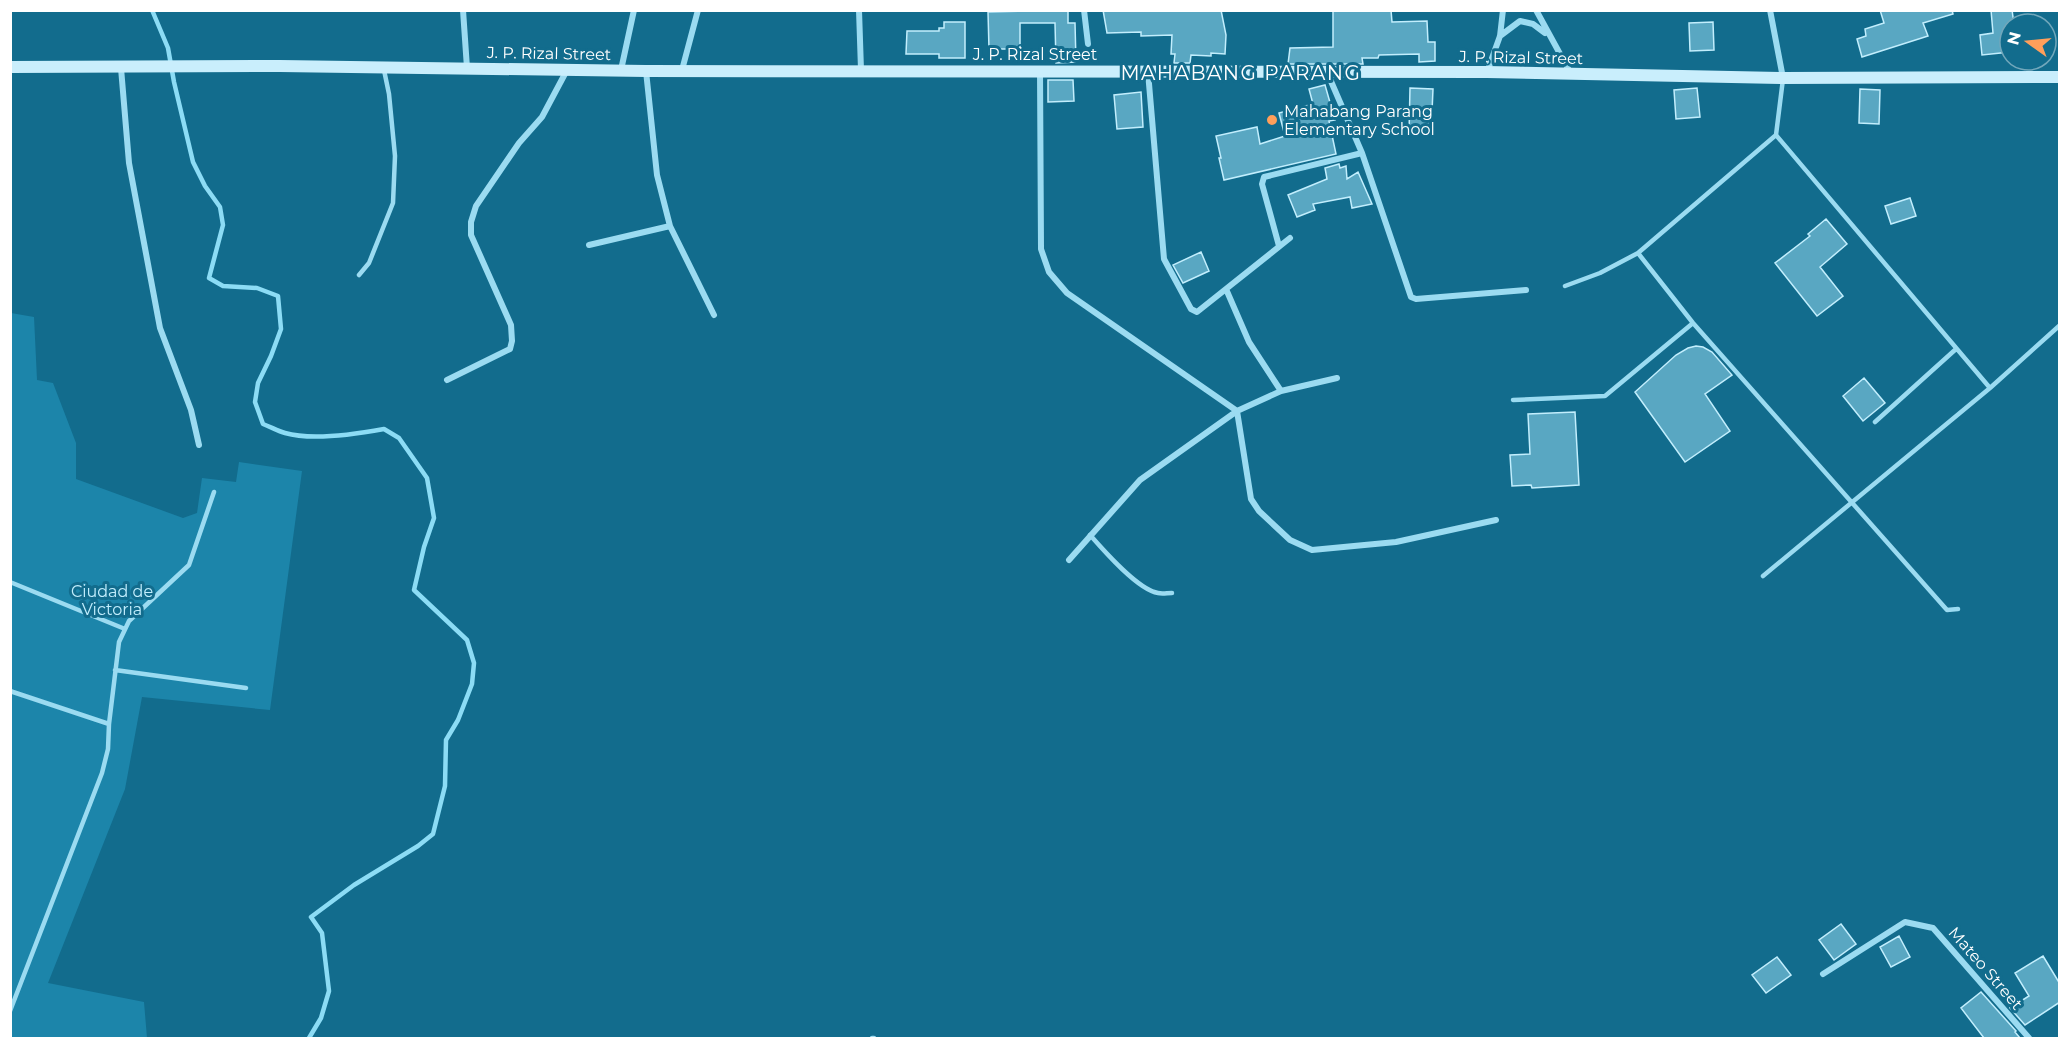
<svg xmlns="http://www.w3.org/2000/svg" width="2070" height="1049" font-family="Montserrat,sans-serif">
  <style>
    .green { fill: #1c85aa }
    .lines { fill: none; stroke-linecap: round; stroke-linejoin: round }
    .stream { stroke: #8cdcf5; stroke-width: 4.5 }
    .building { fill: #59a7c2; stroke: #c2eefd; stroke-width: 1.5 }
    .lane { stroke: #9bdbf1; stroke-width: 4.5 }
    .street { stroke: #9bdbf1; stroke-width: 6 }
    .secondary { stroke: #c9eefc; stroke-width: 12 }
    .poi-dot { fill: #ff9f5b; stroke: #126c8d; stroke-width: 2 }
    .labels { text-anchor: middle; stroke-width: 6; stroke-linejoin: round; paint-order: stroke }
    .street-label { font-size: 16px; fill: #fff; stroke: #126c8d }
    .poi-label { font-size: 16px; fill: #fff; stroke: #126c8d; text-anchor: start }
    .park-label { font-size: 16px; fill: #c2eefd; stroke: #126c8d }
    .quarter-label { font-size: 20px; letter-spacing: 1.5px; fill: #fff; stroke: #126c8d }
  </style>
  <rect width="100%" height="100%" fill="#126c8d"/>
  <path class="green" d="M11,313l23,4 3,63 16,3 23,60v36l107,39 14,-5 5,-35 34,4 3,-20 63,9 -32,239 -128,-13 -17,92 -77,194 96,19 3,36h-136z"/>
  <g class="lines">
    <path class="stream" d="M152,10l16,38 6,34 19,80 12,24 15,21 3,18 -14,53 14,8 34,2 21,8 3,33 -10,27 -13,27 -3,19 8,22c8,3 15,7 22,9 28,8 72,1 99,-4l15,9 28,40 7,40 -10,29 -10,43 53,50 7,23 -2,21 -14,36 -12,20 -1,46 -12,48 -15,12 -64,39 -43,32 11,16 7,58 -8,27 -12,20"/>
  </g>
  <path class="building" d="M1068,10v13h7l1,39 -20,1 -1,-40h-35v26h-31l-1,-37z
    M1103,10h118l5,25 -1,19 -14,-1v3l-20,-1 -1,8h-16l1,-9h-4l1,-19 -31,1v-4l-34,1z
    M1333,10h58l1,12 35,-1 1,21h7v19l-16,1v-8l-40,1 -1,3h-16l1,6h-75l2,-16 43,-1z
    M1880,10h72l1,4 -30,9 5,13 -66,21 -5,-18 9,-3 -1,-7 19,-6z
    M1991,10h21l2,14h-4v28l-28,3 -2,-20 13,-2z
    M944,22h21v36h-26v-4h-33l1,-23h32v-3h5z
    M1713,22l1,28 -24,1 -1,-28z
    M1048,80h25l1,21 -26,1z
    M1325,85l10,35 -6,1 7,33 -112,26 -5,-22h2l-5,-22 41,-9 3,17 25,-8 -6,-23 34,-9 -4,-15z
    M1410,88l23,1 -2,46 -22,-1z
    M1697,88l3,29 -24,2 -2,-29z
    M1860,89l20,1 -1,34 -20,-1z
    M1141,92l2,35 -26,2 -3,-34z
    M1339,164l1,4 6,-2 1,13 11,-7 14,32 -20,4 -2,-11 -37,7 2,6 -18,7 -9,-22 39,-16 -2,-11z
    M1910,198l6,18 -25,8 -6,-18z
    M1826,219l21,25 -27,23 23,29 -26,20 -42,-53 35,-27 -2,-2z
    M1201,252l8,19 -26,12 -10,-18z
    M1696,346l7,1 9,5 20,23 -27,19 25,37 -45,31 -50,-70 41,-37 12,-7z
    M1864,378l21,25 -22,18 -20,-25z
    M1575,412l4,73 -47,3 -1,-3 -19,1 -2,-31 20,-1 -2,-40z
    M1841,924l15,20 -22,16 -15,-20z
    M1899,936l11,21 -19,10 -11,-20z
    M2043,956l17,28v18l-35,23 -15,-17 19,-12 -14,-23z
    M1777,957l14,18 -25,18 -14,-18z
    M1981,992l35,39 -1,1 5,6h-36l-23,-30z"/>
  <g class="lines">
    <path class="lane" d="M1776,135l214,253
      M1638,253l55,70 254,287 11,-1
      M359,275l10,-12 24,-60 2,-47 -6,-62 -5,-24
      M1565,286l35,-13 38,-20 138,-118 7,-56
      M1513,400l92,-4 88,-73
      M1875,422l81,-73
      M1090,535c14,16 48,55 68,58 4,1 9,0 14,0
      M1763,576l227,-188 69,-62
      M10,582l115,47
      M115,670l131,18
      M10,691l99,33
      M10,1011l92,-238 6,-24 1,-25 10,-82 10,-21 60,-56 25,-73
      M872,1038h2"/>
    <path class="street" d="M463,10l4,58
      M859,10l2,60
      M1084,10l4,34
      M1536,10l35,64
      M1770,10l13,68
      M1500,36l20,-15 13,3 12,9
      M121,68l8,95 31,165 31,82 8,35
      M621,70l13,-60
      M682,70l16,-60
      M1040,71l1,178 8,23 18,21 170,118 14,88 8,12 31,29 22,10 84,-8 100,-22
      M1148,72l16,187 27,50 6,3 93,-74
      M1487,72l13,-36 3,-26
      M1362,153l49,144 5,2 110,-9
      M670,226l44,89
      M589,245l81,-19 -13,-51 -11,-104
      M1279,246l-17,-62 2,-7 98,-24 -35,-81
      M1226,289l23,53 32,49
      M447,380l63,-31 2,-8 -1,-16 -40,-90v-13l5,-16 43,-63 23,-26 25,-47
      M1069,560l71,-80 97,-69 44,-20 56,-13
      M1823,974l82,-52 28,6 96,110"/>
    <path class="secondary" d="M10,67l270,-1 366,5 841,1 296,6 277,-1"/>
  </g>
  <circle class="poi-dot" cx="1272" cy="120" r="6"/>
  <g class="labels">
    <g class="street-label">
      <text transform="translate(549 53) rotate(1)" y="6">J. P. Rizal Street</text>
      <text x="1035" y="60">J. P. Rizal Street</text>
      <text transform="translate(1521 57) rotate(1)" y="6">J. P. Rizal Street</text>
      <text transform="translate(1986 968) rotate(49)" y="6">Mateo Street</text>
    </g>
    <g class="poi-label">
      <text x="1284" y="117">Mahabang Parang<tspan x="1284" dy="18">Elementary School</tspan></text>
    </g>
    <g class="park-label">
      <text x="112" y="597">Ciudad de<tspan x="112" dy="18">Victoria</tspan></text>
    </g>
    <g class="quarter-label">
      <text x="1241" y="80">MAHABANG PARANG</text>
    </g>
  </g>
  <rect width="2070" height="1049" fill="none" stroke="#ffffff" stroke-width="24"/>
  <g transform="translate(2028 42) rotate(285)"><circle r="28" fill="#126c8d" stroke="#71a7bb" stroke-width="1.5"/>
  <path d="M0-4.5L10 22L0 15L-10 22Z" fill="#ff9f5b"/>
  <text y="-9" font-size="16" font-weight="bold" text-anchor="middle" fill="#ffffff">N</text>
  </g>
</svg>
